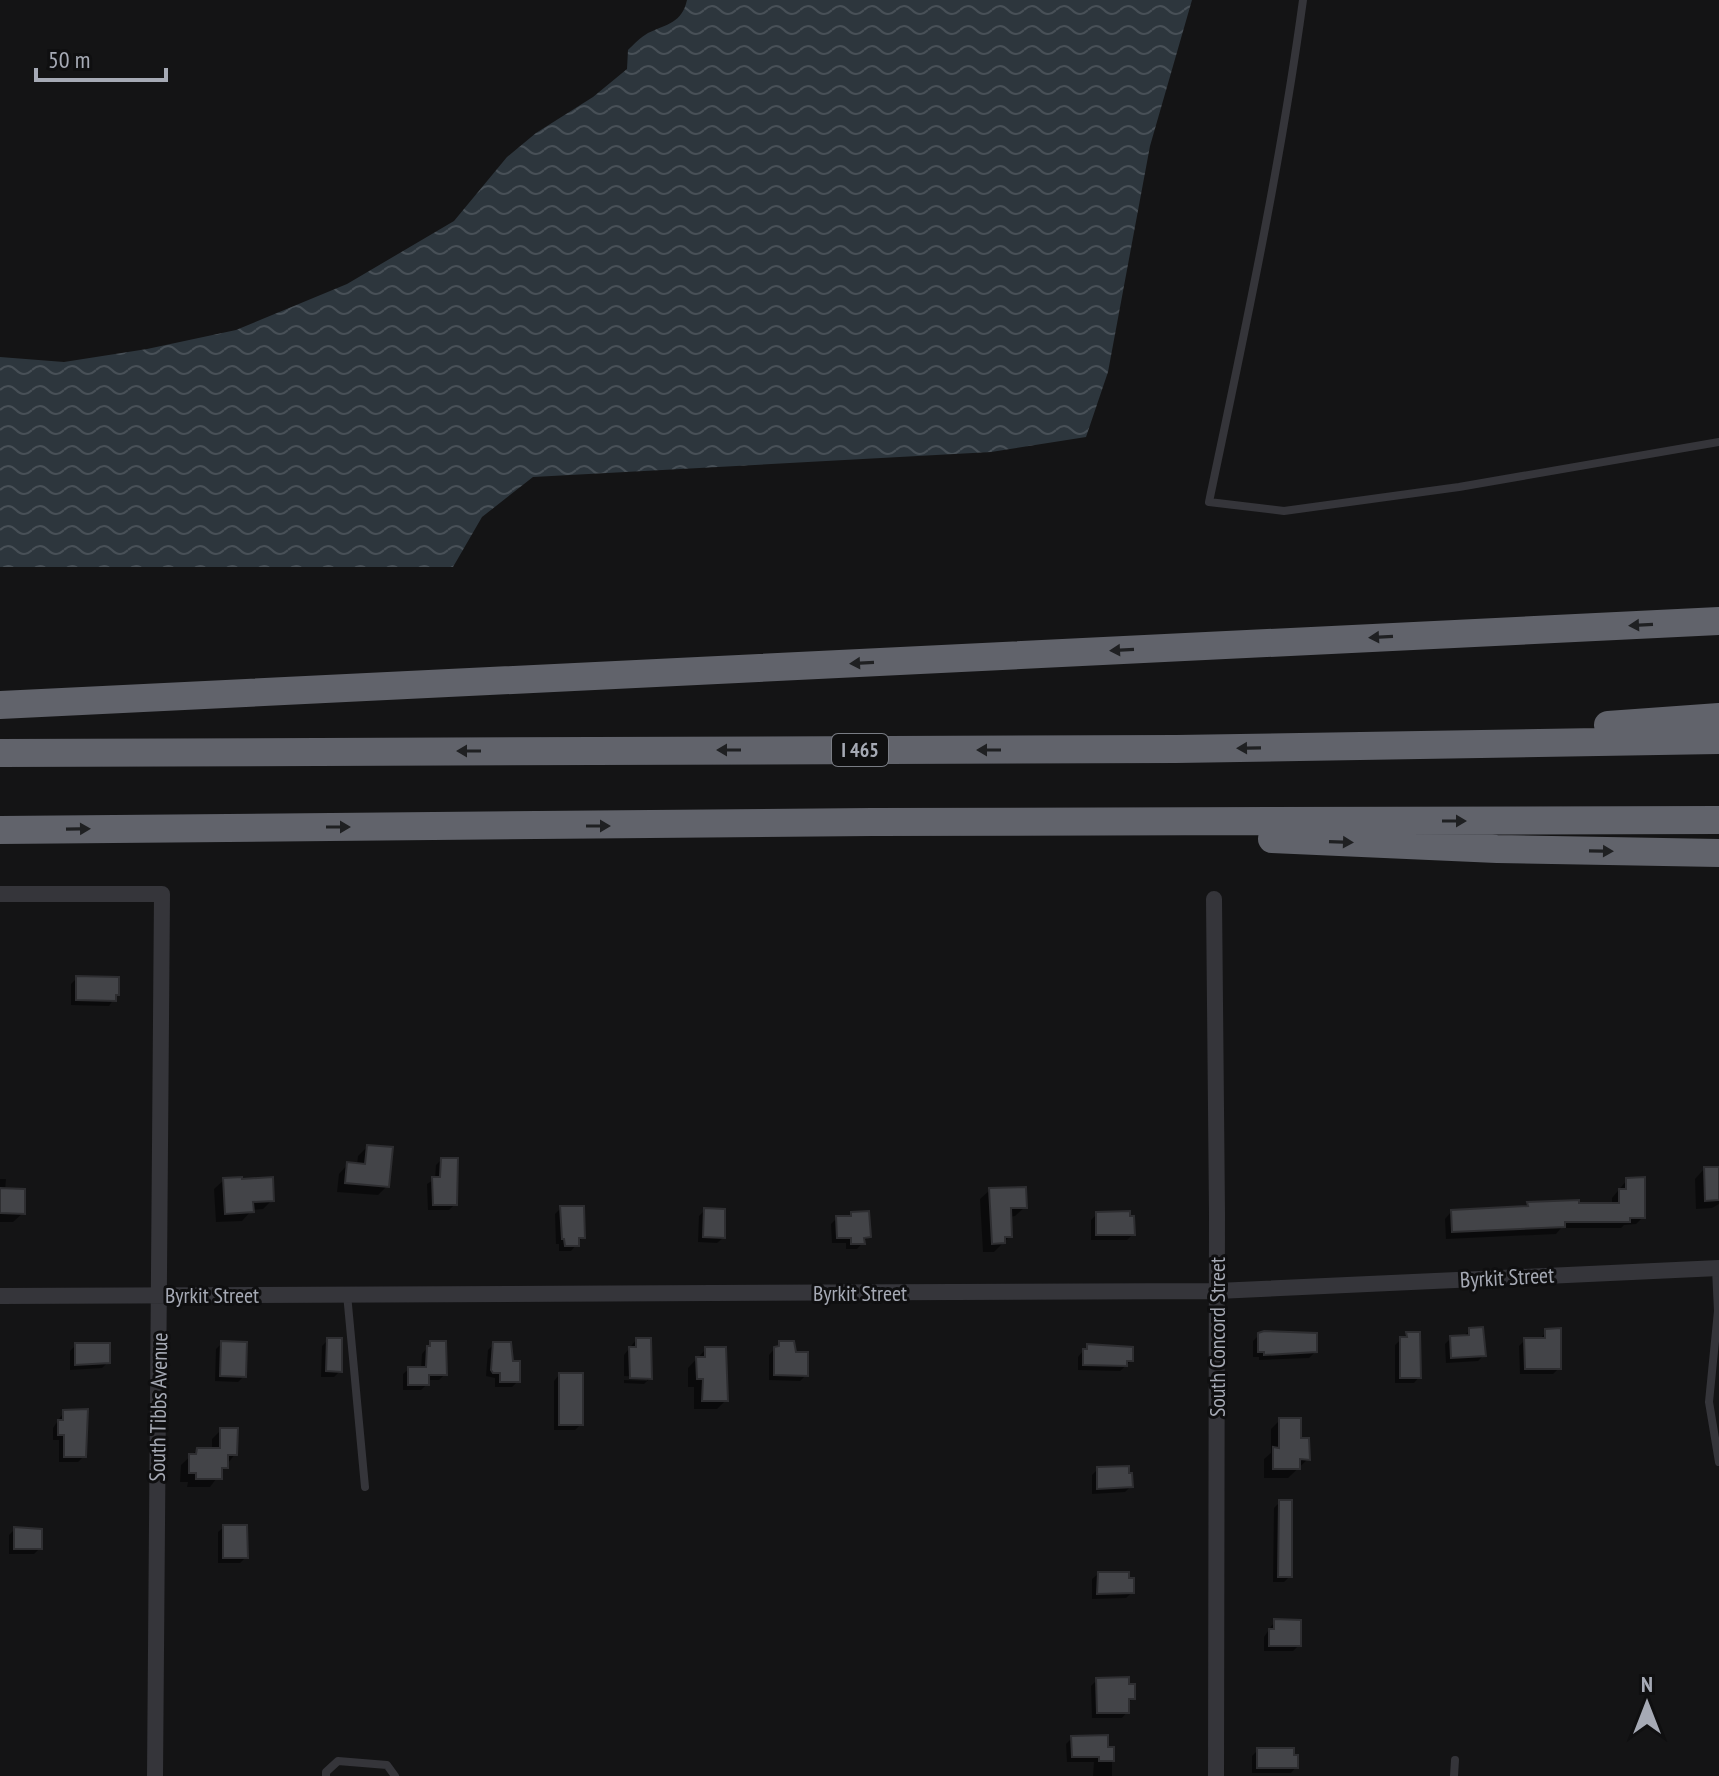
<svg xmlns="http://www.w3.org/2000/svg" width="1719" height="1776" font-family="'PT Sans Narrow',sans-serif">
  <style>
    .water { fill: url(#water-waves) }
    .shadow { fill: #0007 }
    .building { fill: #434448; stroke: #2e2e31; stroke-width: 2 }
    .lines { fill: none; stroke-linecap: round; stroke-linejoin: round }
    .lane { stroke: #35353a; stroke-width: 8 }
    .street { stroke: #35353a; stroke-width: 16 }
    .highway { stroke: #61636b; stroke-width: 28 }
    .oneway { fill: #1f2022 }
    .labels { text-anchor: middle; stroke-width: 6; stroke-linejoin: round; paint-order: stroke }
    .shield { fill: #0f0f10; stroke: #797c84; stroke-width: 2 }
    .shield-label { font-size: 20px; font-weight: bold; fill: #a6aab5 }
    .street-label { font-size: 22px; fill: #a6aab5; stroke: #0f0f10 }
  </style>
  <defs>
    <pattern id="water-waves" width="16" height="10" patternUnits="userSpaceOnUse" patternTransform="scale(2)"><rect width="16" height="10" fill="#2d363d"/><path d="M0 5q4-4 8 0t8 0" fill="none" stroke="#485057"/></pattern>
  </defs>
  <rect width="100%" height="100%" fill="#141415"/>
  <path class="water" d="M687,0h505l-42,146 -42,226 -22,65 -95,15 -458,25 -51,40 -29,50h-453v-210l64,5 83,-13 89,-19 111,-46 107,-63 53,-64 29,-24 57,-36 34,-28 1,-19c6,-6 13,-13 20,-17 19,-9 34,-10 39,-33z"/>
  <path class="shadow" d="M77,978l40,16 -8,12 -38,-1v-21z
    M367,1147l20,39 -9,9 -41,-3 2,-18 9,-10 9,1 1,-9z
    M441,1160l14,44 -6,6h-21l-1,-26 8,-5 1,-14z
    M1704,1169h15v35l-7,4 -16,1 -1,-30z
    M0,1179h6l-1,12 18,22 -10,9h-13z
    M224,1180l48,20 -9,9 -11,1 -10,11 -26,1 -2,-33z
    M1627,1180l16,37 -7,7 -12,1 -3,3h-60l-5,6 -110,5 -1,-20 7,-8 72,-3 4,-4 84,1v-7z
    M990,1190l35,17 -10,9 -5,1v19l-16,16h-11l-3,-53z
    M561,1208l22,29 -12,14h-12v-7h-3l-1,-30z
    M705,1210l18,28 -6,5 -19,-1 1,-26z
    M852,1214l17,22 -12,13h-11v-6h-14l-1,-19 6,-6h11z
    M1097,1214l36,20 -6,6h-36v-20z
    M1470,1330l14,25 -6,6 -32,2 -1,-19 6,-6 13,-2z
    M1546,1331l13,37 -6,6h-33l-1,-28 6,-6h15z
    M1407,1334l12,43 -5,6h-19v-38z
    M1259,1335l56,17 -6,6 -50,2v-3h-6v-16z
    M328,1340l12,31 -6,6h-13l1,-31z
    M636,1340l14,38 -6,6 -20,-1v-3l23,1v-4l-23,-1v-21z
    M222,1343l22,33 -6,6 -23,-1 1,-32z
    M431,1343l14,31 -6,6h-12v4l-6,6h-18v-16l6,-5h12l1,-15z
    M780,1343l14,11 12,21 -6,6 -31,-1v-25z
    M494,1344l18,18 6,19 -6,6h-17v-9l-9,-2 2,-26z
    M76,1345l32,17 -6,6 -32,2v-19z
    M1087,1346l44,15 -11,10 -42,-1v-13z
    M706,1349l20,51 -9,9h-23v-22h-6v-19z
    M559,1375l22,49 -6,6h-21v-49z
    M64,1412l20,44 -6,6h-19v-22h-6v-12z
    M1280,1420l19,20 9,19 -20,19h-24v-19l7,-6v-24z
    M221,1430l14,24 -25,33h-23l1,-5h-8l1,-17 16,-15h15v-11z
    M1098,1469l33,17 -6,6 -33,2v-19z
    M1280,1502l10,74 -6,6h-11l1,-74z
    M224,1527l22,30 -6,6h-22v-31z
    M15,1529l25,19 -6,6h-25v-19z
    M1098,1574l34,18 -6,6 -34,1v-20z
    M1275,1621l24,24 -6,6h-29v-14z
    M1097,1680l30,6 6,12 -6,6v8l-5,6h-30l-1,-32z
    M1072,1738l40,11v27h-19l1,-14h-27l-1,-18z
    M1258,1750l38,17 -5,6h-39v-17z"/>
  <path class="building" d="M76,976l43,1v18h-3v6l-40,-1z
    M367,1145l26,2 -4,40 -44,-4 2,-21 18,2z
    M441,1158h17l-1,47h-24l-1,-28h8z
    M1704,1167h15v33l-14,1z
    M242,1177v2l31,-2 1,24 -21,1 1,10 -29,2 -2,-36z
    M1645,1177v41h-15v4h-65v5l-113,5 -1,-22 77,-4 -1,-4 52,-2v3h40v-14h7v-11z
    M1026,1187l1,21h-16l1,29h-7v6l-13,1 -3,-56z
    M0,1188l25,1v25l-25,-1z
    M560,1206h24l1,32h-6v8h-14l-1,-7h-2z
    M704,1208l21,1v29l-22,-1z
    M869,1211l2,26 -7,1 1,6h-14v-6h-14l-1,-22h15v-4z
    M1130,1211v5h4l1,19h-39v-23z
    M1483,1327l3,29 -35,2 -1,-22 19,-1v-7z
    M1561,1328v41h-36l-1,-31h21v-9z
    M1264,1331l53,2v19l-53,3v-3h-6v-19z
    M1406,1332h14l1,46h-21v-41h7z
    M327,1338h15v34l-16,-1z
    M636,1338h15l1,41 -22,-1 -1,-31h7z
    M221,1341l26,1 -1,35 -26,-1z
    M430,1341h16l1,34h-18v10h-21v-18h18l1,-21h3z
    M779,1341h15l2,11h12v24l-34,-1v-28l5,-1z
    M493,1342h18l2,19h7v21h-20v-9h-7l-2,-3z
    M75,1343h35v20l-35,2z
    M1087,1344l46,3v14h-6v5l-44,-1v-16h4z
    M705,1347h21l2,54h-26l1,-22h-6l-1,-22h9z
    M559,1373h24v52h-24z
    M88,1409l-2,48h-22v-22h-6v-15h5v-10z
    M1279,1418h22v20h8l1,22 -10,-1v10h-27v-22l6,1z
    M220,1428h18l-1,27h-9v13h-6v11h-26v-6h-7v-19h7l1,-6h23z
    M1129,1466v7h3l1,14 -36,2v-22z
    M1279,1500h13v77h-14z
    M223,1525h24l1,33h-25z
    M14,1527l28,2v20h-28z
    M1098,1572h31v6h5v15l-37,1z
    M1274,1619l27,1v26h-32v-17h5z
    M1129,1677v7h6v15h-6v14h-32l-1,-35z
    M1108,1735v12h6v14h-15v-4h-27l-1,-21z
    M1257,1748h37v7h4v13h-41z"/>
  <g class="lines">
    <path class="lane" d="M1303,0c-23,169 -59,335 -94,502l75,9 175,-24 260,-45
      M1716,1269l2,42 -9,91 10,60
      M347,1294l18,193
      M326,1776v-4l12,-11 49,4 8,11
      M1454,1776l1,-16"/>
    <path class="street" d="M0,894h162l-7,882
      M1214,899l3,314 -1,563
      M0,1296l1217,-5 502,-23"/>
    <path class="highway" d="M0,705l1719,-84
      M1608,725l111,-8
      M0,753l1176,-4 543,-9
      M0,830l872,-8 847,-2
      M1272,839l225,10 222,4"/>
  </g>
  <defs><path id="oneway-solid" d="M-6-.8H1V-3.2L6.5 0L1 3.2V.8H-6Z" transform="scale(2)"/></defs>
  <g class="oneway">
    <use href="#oneway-solid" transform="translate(1641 625) rotate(177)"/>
    <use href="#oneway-solid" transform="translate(1381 637) rotate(177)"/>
    <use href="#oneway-solid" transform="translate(1122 650) rotate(177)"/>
    <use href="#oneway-solid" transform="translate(862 663) rotate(177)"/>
    <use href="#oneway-solid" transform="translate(1249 748) rotate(179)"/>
    <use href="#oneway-solid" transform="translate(729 750) rotate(180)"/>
    <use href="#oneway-solid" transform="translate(989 750) rotate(180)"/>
    <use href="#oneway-solid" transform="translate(469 751) rotate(180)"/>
    <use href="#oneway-solid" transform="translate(1454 821)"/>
    <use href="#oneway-solid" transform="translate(598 826)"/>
    <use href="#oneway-solid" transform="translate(338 827)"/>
    <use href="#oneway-solid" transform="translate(78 829) rotate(-1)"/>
    <use href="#oneway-solid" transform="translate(1341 842) rotate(2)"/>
    <use href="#oneway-solid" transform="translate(1601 851) rotate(1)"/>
  </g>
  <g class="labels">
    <rect class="shield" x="832" y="734" width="56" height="32" rx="6"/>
    <g class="shield-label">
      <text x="860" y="757">I 465</text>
    </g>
    <g class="street-label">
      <text transform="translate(1507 1277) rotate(-3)" y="8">Byrkit Street</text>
      <text x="860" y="1301">Byrkit Street</text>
      <text x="212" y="1303">Byrkit Street</text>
      <text transform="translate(1217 1337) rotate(-90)" y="8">South Concord Street</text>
      <text transform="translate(158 1407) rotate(-89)" y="8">South Tibbs Avenue</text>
    </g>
  </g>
  <g transform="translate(1647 1704)" stroke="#0f0f10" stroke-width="6" paint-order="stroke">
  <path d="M0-6L14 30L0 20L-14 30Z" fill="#a6aab5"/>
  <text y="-12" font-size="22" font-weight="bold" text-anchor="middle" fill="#a6aab5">N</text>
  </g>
  <path d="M36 68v12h130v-12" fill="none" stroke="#a6aab5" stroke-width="4"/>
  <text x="48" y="68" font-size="24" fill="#a6aab5" stroke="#0f0f10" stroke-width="6" paint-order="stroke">50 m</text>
</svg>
